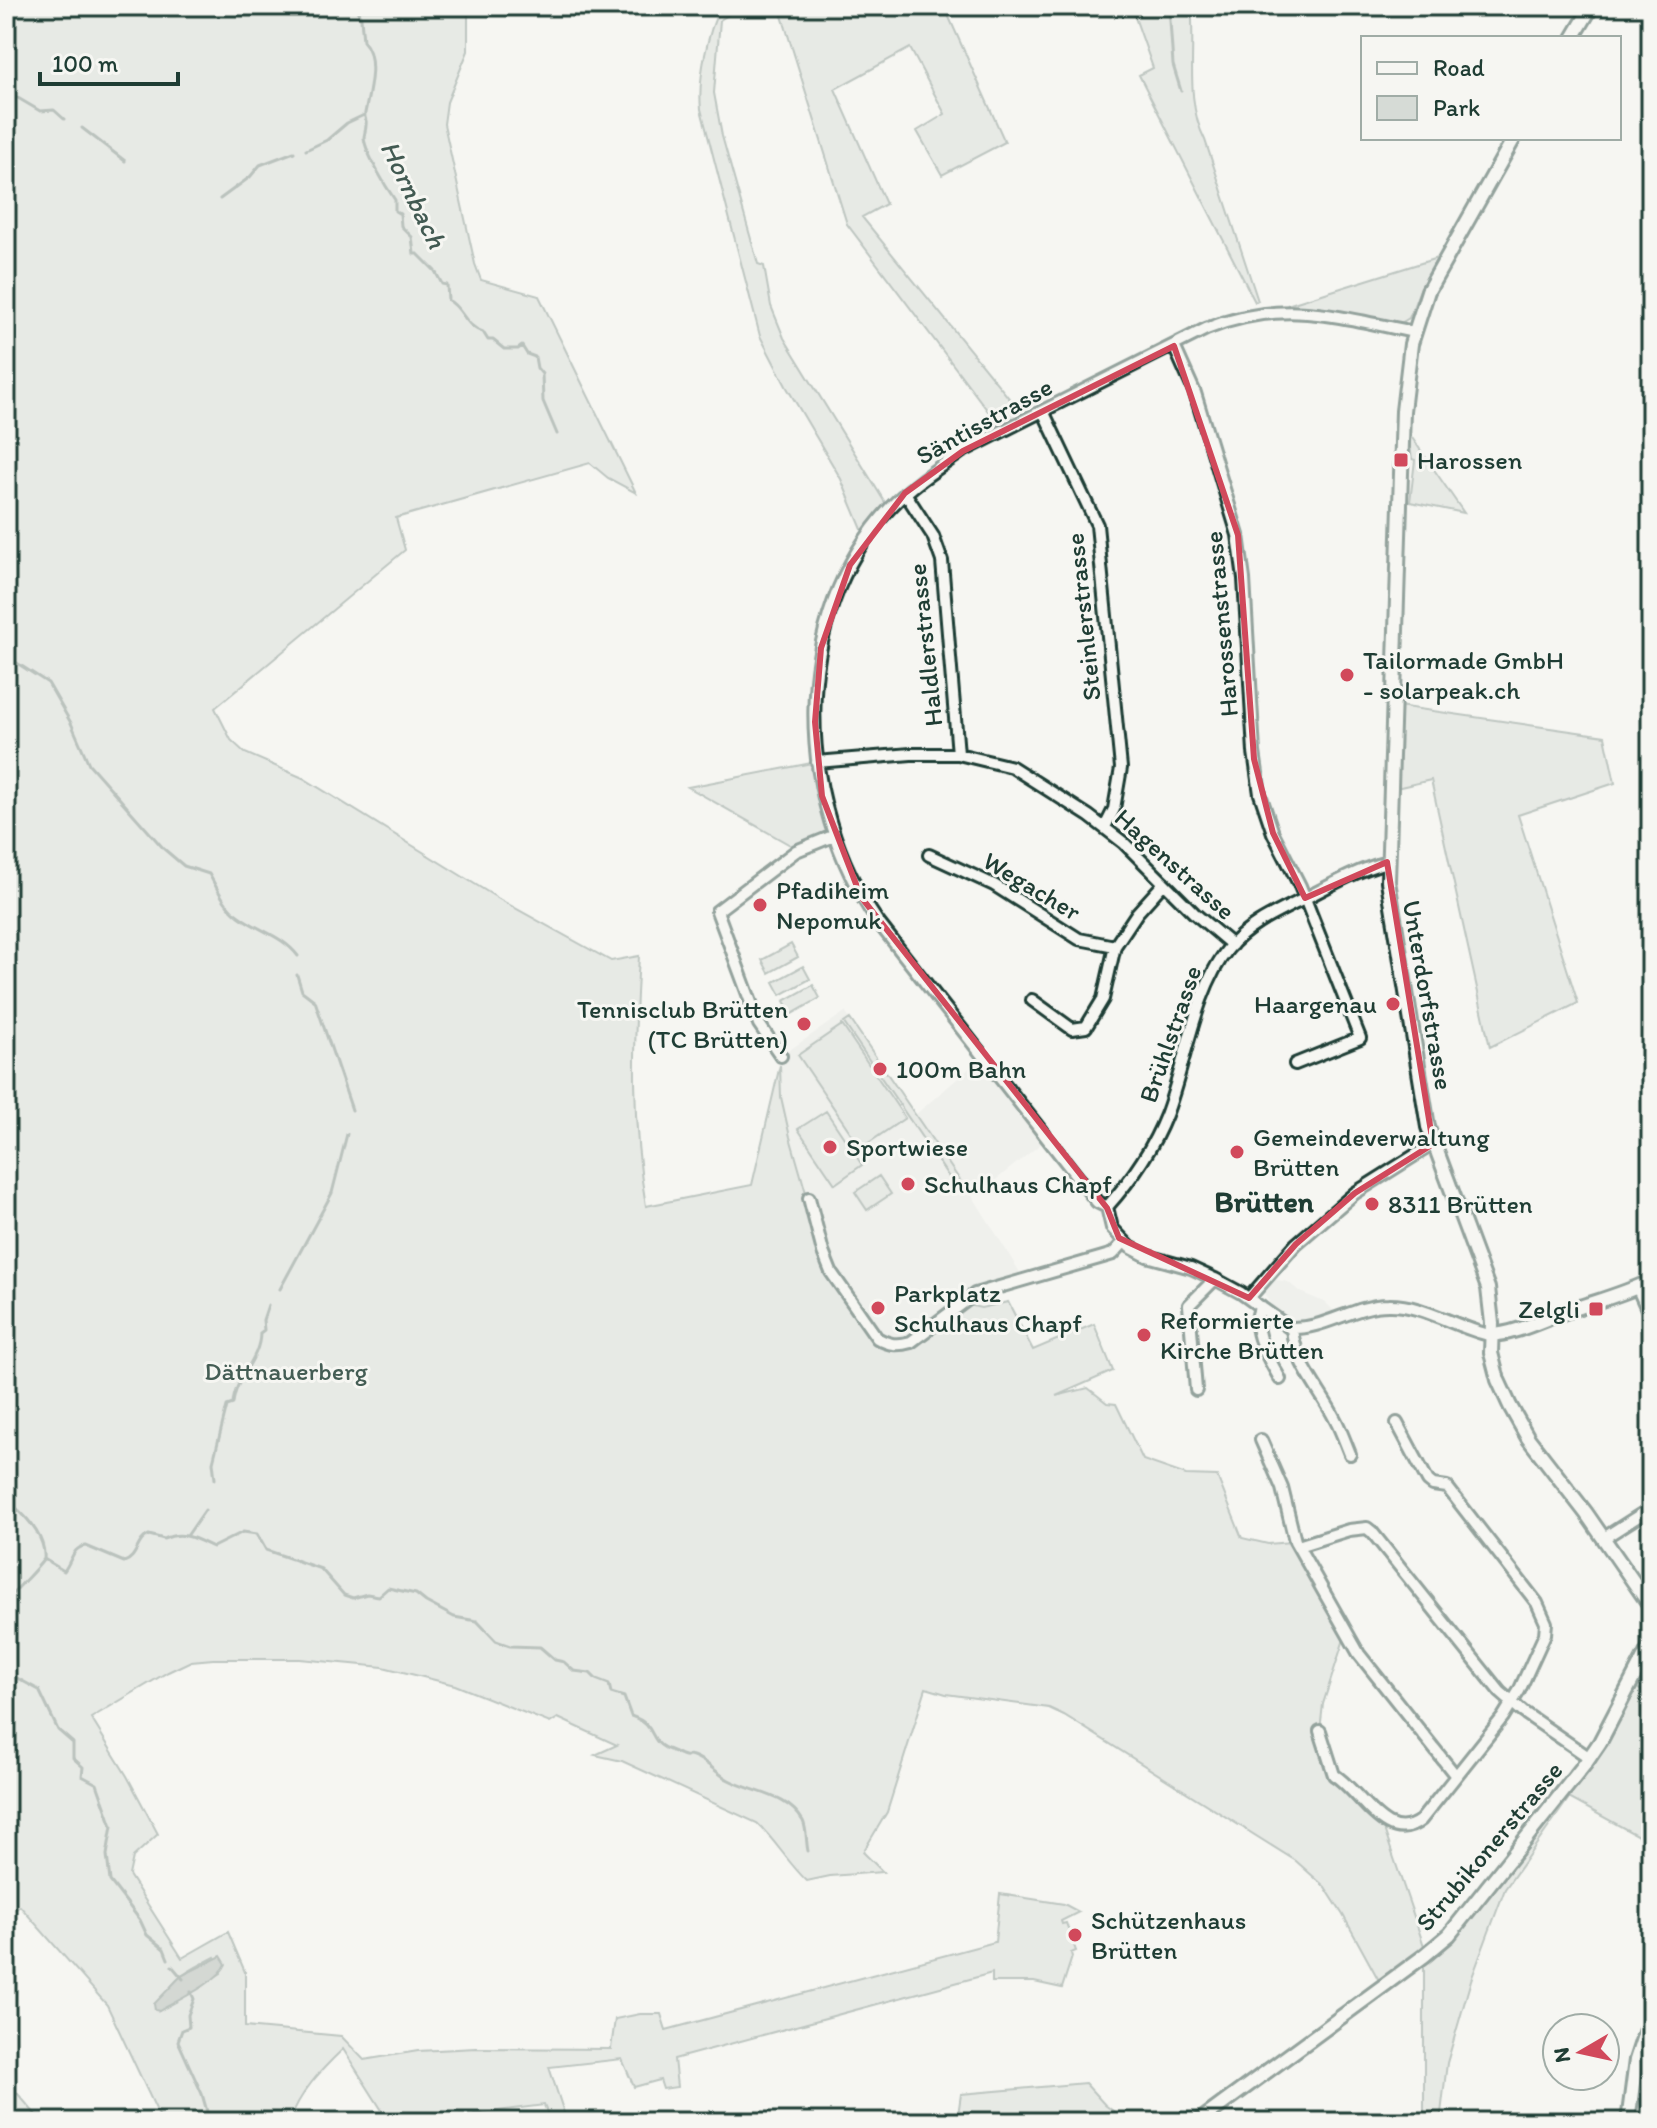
<svg xmlns="http://www.w3.org/2000/svg" width="1657" height="2128" font-family="Itim,sans-serif">
  <style>
    .built { fill: #e6e8e4 }
    .green { fill: #d6dbd6; stroke: #7a8c85; stroke-width: 2; fill-rule: evenodd }
    .water { fill: #aab3ae; stroke: #72847d; stroke-width: 2 }
    .lines { fill: none; stroke-linecap: round; stroke-linejoin: round }
    .stream { stroke: #72847d; stroke-width: 3 }
    .minor-casing { stroke: #1f3d34; stroke-width: 16 }
    .tertiary-casing { stroke: #1f3d34; stroke-width: 18 }
    .minor { stroke: #f6f6f2; stroke-width: 10 }
    .tertiary { stroke: #f6f6f2; stroke-width: 12 }
    .marked { fill: none; stroke: #d1495b; stroke-width: 6; stroke-linejoin: round }
    .poi-dot { fill: #d1495b; stroke: #f6f6f2; stroke-width: 3 }
    .labels { text-anchor: middle; stroke-width: 6; stroke-linejoin: round; paint-order: stroke }
    .street-label { font-size: 26px; fill: #1f3d34; stroke: #f6f6f2 }
    .poi-label { font-size: 26px; fill: #1f3d34; stroke: #f6f6f2; text-anchor: start }
    .park-label { font-size: 26px; fill: #445d54; stroke: #f6f6f2 }
    .water-label { font-size: 28px; font-style: italic; fill: #425a52; stroke: #f6f6f2 }
    .quarter-label { font-size: 30px; font-weight: bold; fill: #1f3d34; stroke: #f6f6f2 }
  </style>
  <rect width="100%" height="100%" fill="#f6f6f2"/>
  <filter id="ink" filterUnits="userSpaceOnUse"><feTurbulence type="fractalNoise" baseFrequency=".0125" numOctaves="2"/><feDisplacementMap in="SourceGraphic" scale="16" xChannelSelector="R" yChannelSelector="G"/><feConvolveMatrix kernelMatrix="1 2 1 2 8 2 1 2 1" color-interpolation-filters="sRGB"/></filter>
  <g filter="url(#ink)">
    <path class="built" d="M845,1012l70,103 69,-59 64,82 -61,49 -17,5 54,87 -49,15 -64,48 -24,2 -55,-72 -42,-135 -9,-41v-40z
      M1271,1279l17,3 12,10 26,11 9,9 -38,9 -14,-5 -12,-8 1,-2 -6,-9 -2,-5 4,-4 -3,-3z"/>
    <path class="green" d="M6,6h462v45l-21,51 -3,22 31,140 6,16 58,16 97,197 -28,-15 -18,-15 -194,55 9,32 -190,158 16,32 14,13 58,25 196,121 112,62 28,-5c-5,85 -8,166 7,250l106,-21 28,-120 1,32 9,40 33,115 54,86 23,7 64,-41 17,4 27,-6 25,48 61,-26 19,47 -57,25 32,-8 19,15 9,1 27,56 43,15 31,1 25,62 26,6 23,-2 55,91 -23,71 -3,27 14,44 52,50 -1,7 39,114v9l140,-162 67,-109 20,13v146l-82,-45 -64,91 -34,91 -24,83 -7,59h-30l14,-10v-155l-42,29 -39,-71 -18,-28 -29,-26 -232,-146 -15,-7 -103,-14 -20,-6 -39,124 -24,40 20,20 -53,4 -23,5c-19,-18 -31,-40 -50,-58l-135,-62 -27,-6 22,-10 -59,-27 -8,5 -95,-38 -72,-18 -83,-8h-87l-22,2 -23,11 -77,46 36,58 31,58 -25,23 -4,18 53,83 46,-26 17,40v55l96,9 23,24 54,-9 58,-3 135,1 4,-30 25,-5h21l5,16 329,-88 5,-48 64,10 15,8 -18,9 1,3 4,-1 10,28 -5,2 1,4 -10,31 -28,-6h-42v-9l-318,86 3,28 -14,2 -3,-9 -26,7 -12,-28 -73,8 18,55h-16l-7,-17 -85,11 -76,-4 -40,-63c-23,22 -43,43 -54,73h-127l-55,-117 -87,-99 -14,10zM215,1957l6,16 -62,38c11,-34 26,-38 56,-54z
      M721,6h22l-23,14 -6,73 8,43 36,128 6,2 7,40 13,32 105,171 -23,30 -25,-60 -55,-93 -26,-50 -59,-227c-3,-29 6,-77 20,-103z
      M779,6h165l61,136 -63,33 -25,-44 28,-17 -35,-66 -75,41 51,115 -24,13 164,202 -23,12 -156,-207z
      M1131,6h60c5,44 -7,93 14,134l53,161 -3,1 -116,-227 14,-7z
      M1437,258l-16,29 -12,31 -8,5 -80,-15 -34,-3z
      M1408,432l56,81 -54,-11 5,-42 -3,-1z
      M1398,706l207,30 10,47 -97,32 60,188 -88,44 -59,-267 -35,8z
      M817,762l16,74 -34,14 -111,-63z
      M791,944l7,13 -29,16 -7,-13z
      M803,966l7,13 -29,16 -7,-13z
      M813,985l7,13 -28,16 -8,-13z
      M850,1019l111,163 -6,4 -111,-163z
      M842,1025l63,93 -44,30 -63,-93z
      M826,1111l36,54 -27,19 -37,-55z
      M879,1176l12,18 -24,16 -12,-18z
      M1651,2056v66h-23l8,-62z
      M6,2080l36,42h-36z
      M1085,2083l20,22 23,17h-171l4,-28z"/>
    <path class="water" d="M221,1956l5,8c-7,18 -50,37 -67,47l-4,-1 -1,-6 27,-28z"/>
    <g class="lines">
      <path class="stream" d="M355,6l6,12 2,23c16,16 6,52 2,72 -1,7 2,5 1,12 0,5 -2,9 -2,13 2,16 22,49 31,62v11l5,3 1,12 11,11 2,17h4l17,17 7,13 5,1 1,15c15,8 17,27 35,32l5,8h5l11,9h14l4,-3 5,8 8,3 2,11 5,6 1,27 14,33
        M1169,6l4,59 8,26
        M6,91l34,20 14,-1 10,9
        M82,128l43,33
        M306,150l21,-10 20,-17 17,-8
        M220,199l30,-22 10,-12 34,-13
        M6,656l42,27 23,40 18,41 75,85 20,17 25,8c9,16 16,32 30,42 20,15 44,20 59,40
        M297,975l5,16 13,10 37,109
        M280,1289l52,-96 15,-59
        M6,1302l5,16
        M6,1380c6,-16 17,-27 7,-42l1,-10
        M6,1381v13
        M215,1479l-2,-17 14,-56 6,-2c2,-27 27,-44 27,-71l4,-3 -1,-10 5,-15
        M6,1509l10,-1c14,12 30,32 28,51
        M187,1536l18,-26
        M6,1602c12,-16 26,-27 38,-43l20,12c8,-10 8,-24 22,-25l38,16c14,-4 12,-22 25,-27l15,4c18,-9 32,0 49,8l30,-15 14,2 9,16 55,19 23,26 9,3 14,-4 12,2 9,-8 28,6 10,8 28,15 23,4 19,20 14,5 30,1 15,13 9,2 10,9 16,2 6,6 13,5 2,9 13,4 7,19c26,9 17,23 34,32 5,2 12,5 16,7 11,4 2,-2 12,1 13,4 24,18 36,24 24,13 59,14 74,41 4,8 3,22 5,30
        M6,1672l33,18 19,40 15,13v15l10,9 -1,9 15,8 15,42 -5,29 3,26 30,39 7,15 17,14 4,10
        M172,1966l11,13
        M191,1992l3,7 -6,16 1,12 -7,3 -4,11 24,53 8,28"/>
      <g class="minor-casing">
        <path id="minor" d="M1174,346l21,47 43,142 6,44 10,173 6,42 13,39 27,53 60,152 -65,26
          M1043,411l54,114 24,243 -7,41 -9,18
          M905,493l28,43 9,25 16,193
          M817,762l94,-8h47l54,13 77,49 35,27 70,70 38,32
          M929,855l65,30 85,54 36,7
          M1032,1000l40,29 14,-2 17,-28 12,-53 22,-33 27,-30
          M781,1056l-22,-32 -42,-113 79,-60 37,-15
          M809,1198l14,54 8,20 46,66c12,7 20,8 34,4l64,-48 128,-37 10,-3 11,-12
          M1107,1207l-10,-5 -219,-280c-83,-119 -91,-304 13,-415 21,-22 47,-39 72,-56l243,-122c77,-31 132,-12 208,3
          M1107,1207c24,-27 46,-59 59,-92 19,-49 29,-126 62,-166 20,-24 48,-36 76,-50 27,-14 53,-29 83,-37
          M1107,1207l5,21 18,19 17,9 44,12 24,11 26,14 49,35c34,2 64,-23 98,-23 35,-1 68,23 102,30
          M1638,1289l13,29
          M1249,1298l47,-54 59,-51 78,-49
          M1261,1307c-13,22 9,53 19,72
          M1292,1329c3,35 28,60 43,90 6,11 10,23 15,35
          M1196,1390l-7,-85 26,-26
          M1261,1440l21,48 13,53 64,113 97,122
          M1604,1538l47,-30
          M1298,1546l51,-16 18,-2 5,4 128,160 23,20 67,46
          M1320,1731l14,44c27,16 52,73 87,45l82,-103 16,-26 26,-57 1,-11 -9,-20 -90,-116 -14,-2 -5,-4 -31,-58"/>
      </g>
      <g class="tertiary-casing">
        <path id="tertiary" d="M1573,38l19,-32
          M1514,138l-86,153 -17,53 -8,67 -15,470 40,246 60,161 4,35 -1,30 7,27 12,26 18,32 58,75 65,94
          M1490,1335c27,-1 53,-16 78,-24 29,-10 56,-17 83,-30
          M1198,2122l226,-166 25,-21 136,-171 15,-22 51,-98
          M1628,2122l8,-62 15,-46"/>
      </g>
      <use href="#minor" class="minor"/>
      <use href="#tertiary" class="tertiary"/>
    </g>
  </g>
  <path d="M0 0H1657V2128H0ZM1174,346l64,189 16,224 19,74 32,65 82,-36 46,282 -78,49 -59,51 -47,54 -130,-60 -12,-30 -246,-311 -39,-101 -7,-74 6,-74 29,-83 55,-72 58,-42z" fill="#f6f6f2" fill-opacity=".55" fill-rule="evenodd"/>
  <path class="marked" d="M1174,346l64,189 16,224 19,74 32,65 82,-36 46,282 -78,49 -59,51 -47,54 -130,-60 -12,-30 -246,-311 -39,-101 -7,-74 6,-74 29,-83 55,-72 58,-42z"/>
  <g class="poi-dot">
    <rect x="1393" y="452" width="16" height="16" rx="4"/>
    <circle cx="1347" cy="675" r="8"/>
    <circle cx="760" cy="905" r="8"/>
    <circle cx="1393" cy="1004" r="8"/>
    <circle cx="804" cy="1024" r="8"/>
    <circle cx="880" cy="1069" r="8"/>
    <circle cx="830" cy="1147" r="8"/>
    <circle cx="1237" cy="1152" r="8"/>
    <circle cx="908" cy="1184" r="8"/>
    <circle cx="1372" cy="1204" r="8"/>
    <circle cx="878" cy="1308" r="8"/>
    <rect x="1588" y="1301" width="16" height="16" rx="4"/>
    <circle cx="1144" cy="1335" r="8"/>
    <circle cx="1075" cy="1935" r="8"/>
  </g>
  <g class="labels">
    <g class="street-label">
      <text transform="translate(984 421) rotate(-29)" y="9">Säntisstrasse</text>
      <text transform="translate(1083 617) rotate(-96)" y="9">Steinlerstrasse</text>
      <text transform="translate(1221 624) rotate(-95)" y="9">Harossenstrasse</text>
      <text transform="translate(925 645) rotate(-96)" y="9">Haldlerstrasse</text>
      <text transform="translate(1175 864) rotate(42)" y="9">Hagenstrasse</text>
      <text transform="translate(1032 886) rotate(31)" y="9">Wegacher</text>
      <text transform="translate(1428 995) rotate(80)" y="9">Unterdorfstrasse</text>
      <text transform="translate(1170 1034) rotate(-71)" y="9">Brühlstrasse</text>
      <text transform="translate(1489 1846) rotate(-50)" y="9">Strubikonerstrasse</text>
    </g>
    <g class="poi-label">
      <text x="1417" y="469">Harossen</text>
      <text x="1363" y="669">Tailormade GmbH<tspan x="1363" dy="30">- solarpeak.ch</tspan></text>
      <text x="776" y="899">Pfadiheim<tspan x="776" dy="30">Nepomuk</tspan></text>
      <text x="1377" y="1013" text-anchor="end">Haargenau</text>
      <text x="788" y="1018" text-anchor="end">Tennisclub Brütten<tspan x="788" dy="30">(TC Brütten)</tspan></text>
      <text x="896" y="1078">100m Bahn</text>
      <text x="1253" y="1146">Gemeindeverwaltung<tspan x="1253" dy="30">Brütten</tspan></text>
      <text x="846" y="1156">Sportwiese</text>
      <text x="924" y="1193">Schulhaus Chapf</text>
      <text x="1388" y="1213">8311 Brütten</text>
      <text x="894" y="1302">Parkplatz<tspan x="894" dy="30">Schulhaus Chapf</tspan></text>
      <text x="1580" y="1318" text-anchor="end">Zelgli</text>
      <text x="1160" y="1329">Reformierte<tspan x="1160" dy="30">Kirche Brütten</tspan></text>
      <text x="1091" y="1929">Schützenhaus<tspan x="1091" dy="30">Brütten</tspan></text>
    </g>
    <g class="park-label">
      <text x="286" y="1380">Dättnauerberg</text>
    </g>
    <g class="water-label">
      <text transform="translate(414 194) rotate(64)" y="10">Hornbach</text>
    </g>
    <g class="quarter-label">
      <text x="1264" y="1212">Brütten</text>
    </g>
  </g>
  <rect width="1657" height="2128" fill="none" stroke="#f6f6f2" stroke-width="32"/>
  <rect x="16" y="16" width="1625" height="2096" fill="none" stroke="#1f3d34" stroke-width="3" filter="url(#ink)"/>
  <rect x="1361" y="36" width="260" height="104" fill="#f6f6f2" stroke="#a0aca6" stroke-width="2"/>
  <rect x="1377" y="62" width="40" height="12" fill="#f6f6f2" stroke="#a0aca6" stroke-width="2"/>
  <text x="1433" y="76" font-size="24" fill="#1f3d34">Road</text>
  <rect x="1377" y="96" width="40" height="24" fill="#d6dbd6" stroke="#a0aca6" stroke-width="2"/>
  <text x="1433" y="116" font-size="24" fill="#1f3d34">Park</text>
  <g transform="translate(1581 2052) rotate(261)"><circle r="38" fill="#f6f6f2" stroke="#a0aca6" stroke-width="2"/>
  <path d="M0-6L14 30L0 20L-14 30Z" fill="#d1495b"/>
  <text y="-12" font-size="22" font-weight="bold" text-anchor="middle" fill="#1f3d34">N</text>
  </g>
  <path d="M40 72v12h138v-12" fill="none" stroke="#1f3d34" stroke-width="4"/>
  <text x="52" y="72" font-size="24" fill="#1f3d34" stroke="#f6f6f2" stroke-width="6" paint-order="stroke">100 m</text>
</svg>
